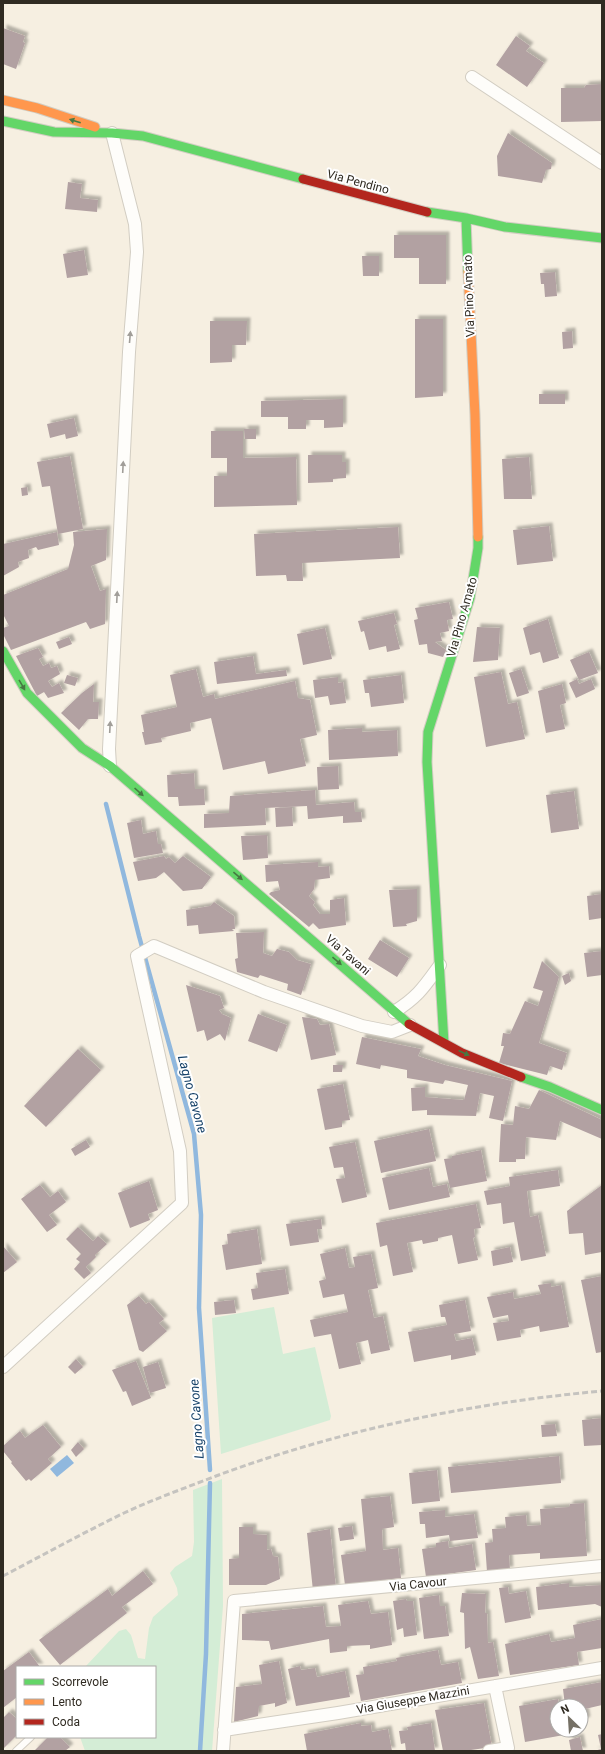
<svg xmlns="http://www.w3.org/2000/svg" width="605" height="1754" font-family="Roboto,sans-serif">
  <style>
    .green { fill: #d4edd6 }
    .water { fill: #90b8de }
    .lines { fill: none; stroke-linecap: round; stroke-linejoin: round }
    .stream { stroke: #90b8de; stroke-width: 4.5 }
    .building { fill: #b2a1a2; filter: url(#shadow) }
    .lane-casing { stroke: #d2cdc2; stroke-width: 8 }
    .street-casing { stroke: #d2cdc2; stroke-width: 14 }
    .fast-casing { stroke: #d2cdc2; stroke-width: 11 }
    .slow-casing { stroke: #d2cdc2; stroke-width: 11 }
    .jam-casing { stroke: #d2cdc2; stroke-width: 11 }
    .lane { stroke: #fefdfa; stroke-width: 6 }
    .street { stroke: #fefdfa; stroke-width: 12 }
    .fast { stroke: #63d668; stroke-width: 9 }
    .slow { stroke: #ff974d; stroke-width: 9 }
    .jam { stroke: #b3261e; stroke-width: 9 }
    .rail { stroke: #c5c3bf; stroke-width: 3; stroke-dasharray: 6 3; stroke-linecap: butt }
    .oneway { fill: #477842 }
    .oneway2 { fill: #a19e99 }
    .labels { text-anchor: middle; stroke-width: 4; stroke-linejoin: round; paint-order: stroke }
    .street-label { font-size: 12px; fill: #302b22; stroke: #fff }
    .water-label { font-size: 13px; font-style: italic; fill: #18436a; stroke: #fff }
  </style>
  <defs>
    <filter id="shadow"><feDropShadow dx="3.5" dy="-3.5" stdDeviation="1" flood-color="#0004"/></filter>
  </defs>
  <rect width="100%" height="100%" fill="#f6efe1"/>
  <path class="green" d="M274,1307l9,47 32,-7 16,69 -1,4 -109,34 -9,-136z
    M222,1479l1,127 -11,145h-127l-5,-14h75v-70h-70l34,-36 7,-2 5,6 7,23 7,1 4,-31 4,-11 25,-22 -1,-7 -7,-15 5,-6 17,-11 2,-14 -1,-52z"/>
  <path class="water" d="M67,1455l7,8 -17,14 -7,-8z"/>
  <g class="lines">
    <path class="stream" d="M106,804l33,132 55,198 7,81 -2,93 11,162
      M200,1751l6,-97 4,-171"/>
  </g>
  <path class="building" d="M3,28l22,8 -2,6 2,1 -9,26 -13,-5z
    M516,36l14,10 -4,5 18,12 -17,24 -31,-22z
    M602,84v37l-41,1v-34h23l2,-3z
    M508,133l44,30 -1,6 -5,1 -4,13 -44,-7 -1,-20z
    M68,182l14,2 -2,14 18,2 -1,12 -32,-3z
    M394,235h52v49h-27v-26h-25z
    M84,250l4,25 -21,3 -4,-24z
    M362,256h17v20h-16z
    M555,272l2,24 -12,1 -1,-13h-3l-1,-11z
    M415,319h28v77l-28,2z
    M210,321h37l-1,24h-14v17l-22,1z
    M572,331l1,17 -10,1 -1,-17z
    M539,394h26v10h-26z
    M343,399v28l-19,1v-8h-18v9h-18v-12h-27v-16z
    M74,418l4,18 -12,3 -1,-5 -15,4 -3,-14z
    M244,429h12v10h-11z
    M211,431h32v27l53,-1 1,48 -83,2v-31h13v-18h-16z
    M308,455h34v7h4v16l-13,1v3l-25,1z
    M70,456l13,73 -25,5 -8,-48 -8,1 -5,-25z
    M529,457l3,42h-28l-2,-40z
    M27,487l1,8 -6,1 -1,-8z
    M549,526l4,35 -36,4 -4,-35z
    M398,527l2,31 -98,5 1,18h-16l-1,-6 -30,1 -2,-42z
    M107,529l-1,31 -15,6 9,25 6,-2 -1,35 -15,5 -4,-7 -75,28 -8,-16v-6l6,-2 -6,-12v-19l65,-26 6,-24 -1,-13z
    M57,532l2,13 -21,5 -2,-3 -8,3 1,8 -11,4 1,5 -16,9v-32z
    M449,602l4,17 -6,1 2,11 -9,2 2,8 -7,1 11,8 -3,7 -15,-4 -1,-9 -8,1 -5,-25 4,-1 -3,-11z
    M394,613l3,11 -3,1 6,24 -13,3 -1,-6 -17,4 -5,-19 -3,1 -3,-11z
    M548,619l11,39 -16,5 -3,-11 -10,3 -7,-27z
    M477,627l23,1 -2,32 -25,2z
    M325,628l7,31 -29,6 -6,-31z
    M69,637l3,7 -13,5 -3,-7z
    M38,648l5,9 -4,2 4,7 6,-3 2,5 6,-2 3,8 -12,7 4,6 7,-4 5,10 -16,5 -4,-6 -7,4 -21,-40z
    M589,652l9,21 -19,7 -9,-20z
    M253,656l3,18 30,-4 1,6 -70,8 -3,-22z
    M196,669l7,28 11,-3 1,5 80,-18 3,17 12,2 7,35 -17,4 6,27 -38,8 -3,-13 -42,9 -12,-52 -21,5 1,8 -30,7 1,4 -17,3 -3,-13h2l-3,-17 36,-8 -7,-32z
    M521,669l8,24 -12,4 -8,-24z
    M501,672l7,32 9,-2 8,37 -39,8 -12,-70z
    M67,675l11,3 -3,8 -11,-3z
    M401,675l3,28 -33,4 -2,-14h-4l-2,-13z
    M338,677v6l5,-1 3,21 -16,2 -2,-9 -13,2 -2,-18z
    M577,679l2,5 12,-5 4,10 -19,9 -7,-15z
    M94,684l-1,18h6l-1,17h-10l-9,11 -18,-17 21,-20z
    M562,684l4,19 -6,2 5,24 -19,4 -8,-42z
    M362,728v4l35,-2 1,26 -69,4 -1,-30z
    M338,766l1,23 -21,1 -1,-23z
    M194,773l1,16h9l1,16 -26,1 -1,-9h-10l-1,-22z
    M315,790l1,15 38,-3 1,10h6l1,10 -19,1v-7l-35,3 -1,-13 -42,2 1,17 -62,3v-14l25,-1 1,-17z
    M574,791l5,38 -28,4 -5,-38z
    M292,807l1,19 -17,1 -1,-19z
    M141,820l2,14 13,-3 2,13h3l2,9 -29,5 -7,-35z
    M267,835l1,23 -25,2 -2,-24z
    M164,856l2,3 3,-2 6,6 8,-7 28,21 -9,12 -19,2 -19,-19 -8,6 -18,3 -5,-19z
    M318,862v5l11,-1 1,12 -15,2 -1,9 -5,7 6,6 -2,3 7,9h10v-14l14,-2 2,27 -27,4 -6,-6 -4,4 -40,-33 2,-2 9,-2 -2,-9 -12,1 -1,-17z
    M417,889v32l-11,3 1,2 -14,1 -4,-37z
    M601,894l1,24 -13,2 -2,-24z
    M214,902l20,14 1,13h-3l2,2 -35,3 -1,-9 -11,1 -1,-16 24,-4z
    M264,932l-1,21 9,3 5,-7 12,3 8,8 14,4 -10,31 -14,-5 1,-6 -28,-9 -2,3 -21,-6 -2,-13 3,-1 -2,-25z
    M380,940l29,18 -12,19 -29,-18z
    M602,951v24l-15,2 -3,-24z
    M542,961l17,16 -20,66 28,10 -5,17 -12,-4 -3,9 -48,-12 5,-17h-3l2,-13 7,1 15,-33 13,5 5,-15 -10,-3z
    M569,973l2,8 -6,4 -3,-9z
    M186,985l34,11 4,12 -5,2 3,4 9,4 -6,23 -5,-7 -13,7 -3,-11 -7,2z
    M258,1014l29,11 -10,27 -29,-11z
    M302,1017l15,2 3,6 9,-1 7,31 -25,5z
    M362,1037l59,12 -3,7 27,9 67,16 -9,40 -14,-3 5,-22 -14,-3 -4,23 -49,-1v-5l-15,1 -1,-23 14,-1v10l39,3 4,-15 -23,-5 -2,4 -36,-6v-8l-26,-5 -1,4 -24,-5z
    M78,1049l23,21 -55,57 -22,-21z
    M333,1065h10l-1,7h-9z
    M343,1084l7,36 -8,1v6l-17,3 -8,-41z
    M539,1090l63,30v19l-42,-18 -4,19 -30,-3 -1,22h-9v3h-17l2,-38 12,1 2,-19 14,3z
    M429,1129l7,32 -55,12 -7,-32z
    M86,1140l4,7 -15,9 -4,-7z
    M355,1142l12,55 -25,6 -6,-24 9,-1 -2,-11 -9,1 -5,-21z
    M481,1150l6,31 -37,7 -6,-29 8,-1v-2z
    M429,1168l4,19 14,-3 3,13 -61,13 -7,-32z
    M558,1170l2,16 -33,5 3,26 8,-2 8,41 -25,5 -7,-39 -11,2 -2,-21 -14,2 -3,-14 26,-5 -1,-9z
    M149,1181l9,29 -10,4 2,6 -20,8 -12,-35z
    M40,1185l10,12 8,-6 8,11 -17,13 8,10 -10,7 -26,-33z
    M602,1185v67l-17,3 -2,-22 -14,1 -2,-23z
    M476,1204l5,24 -7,1 1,8 -2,1 5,22 -20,4 -6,-29 -14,3v3l-15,3 -1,-4 -15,3 6,29 -20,4 -6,-31 -7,2 -4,-24z
    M321,1219l1,10h-5l2,13 -29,4 -4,-22z
    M78,1227l15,14 5,-5 9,8 -12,11 1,2 -10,10 5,6 -7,6 -10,-10 6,-7 -4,-3 5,-5 -15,-15z
    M257,1229l5,35 -36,6 -4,-25 6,-1 -1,-10z
    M3,1246l14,16 -14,11z
    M510,1247l3,15 -20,4 -2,-15z
    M345,1248l4,20 6,-1 -2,-10 18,-3 7,34 -10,2 6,28 9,-2 7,34 -19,4 -3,-14 -12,3 5,21 -22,5 -8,-35 -17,3 -4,-17 38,-8 -4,-18 -21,4 -4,-17 7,-2 -6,-25z
    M285,1269l4,25 -36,6 -2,-11 7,-1 -2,-15z
    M602,1276v76l-6,1 -15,-73z
    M551,1283v4l10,-2 8,42 -29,5 -1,-6 -19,4 1,7 -24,4 -4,-18 16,-2 -1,-6 -15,3 -6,-21 26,-5 1,7 27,-5 -3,-9z
    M139,1296l7,8 3,-2 15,17 -5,4 8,8 -24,21 -4,-2 -12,-45z
    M234,1300l2,13 -21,2 -1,-13z
    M465,1300l6,31 -17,3 2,7 16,-3 4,17 -25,5v-5l-37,7 -6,-30 39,-7 -2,-8h-4l-2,-12z
    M76,1359l7,8 -8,7 -7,-7z
    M136,1361l15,37 -19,8 -6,-15 -3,1 -11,-22z
    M158,1362l8,26 -16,5 -7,-26z
    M602,1418v27l-18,1 -2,-26z
    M555,1424l2,12 -15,1 -1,-12z
    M43,1425l18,22 -13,12 4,4 -21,18 -2,-2 -3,2 -15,-18 1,-1 -9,-11v-5l17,-15 5,7z
    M78,1442l6,7 -8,8 -5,-7z
    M559,1456l2,27 -110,10 -3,-26z
    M437,1470l3,31 -28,3 -3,-31z
    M390,1496l4,31 -12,2 1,21 15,-2 3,30 -56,7 -4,-30 25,-4 -5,-52z
    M584,1503l3,53 -47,3v-6l-31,2 1,15 -23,2 -2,-29 8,-1 -1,-13 14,-1 -1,-11 21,-2 1,11 14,-1 -1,-16 29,-2 1,-3z
    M445,1510v7l29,-3 4,24 -28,3 -1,-6 -23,3 -1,-14h-5l-1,-12z
    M352,1526l2,13 -14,2 -2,-13z
    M239,1527h14v7l14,1v15l4,-1 2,7 5,1 2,22 -14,6h-37v-26l10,-1z
    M330,1529l6,59 -23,3 -6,-58z
    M448,1541l1,7 23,-4 4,26 -50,7 -4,-28 14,-2v-4z
    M143,1571l10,13 -31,23 5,6 -67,52 -21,-25 69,-51 4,7z
    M569,1583v4l33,-2v22l-7,-3 -57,6 -2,-23z
    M508,1587l1,7 17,-3 5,27 -26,5 -6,-35z
    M462,1593l24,1 -1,19h2l1,30 5,-1 6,34 -21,3 -8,-32 -5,2 -1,-36 -4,-1z
    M439,1595l1,11h5l4,30 -25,3 -5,-41z
    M406,1599l1,2h6l4,34 -13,2 -1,-9 -6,2 -4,-29z
    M368,1601l3,13 17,-2 4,33 -22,4v-4l-23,1v5l-17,2 -1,-14 -58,11 -2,-9 -27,-1v-26l81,-8 3,21 15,-1 -3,-21z
    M602,1619v29l-25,4 2,13 -69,10 -5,-31 44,-10 2,8 24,-4 -2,-13z
    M438,1650l3,15 17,-3 4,21 -101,18 -5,-26 8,-1 -1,-7 34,-6 -1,-3z
    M29,1652l11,15h-23v30l-14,11v-37z
    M279,1661l8,42 -12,4v-4l-16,3 -1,10 -24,6 2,-35 26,-3 -3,-19z
    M300,1666l1,4 14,-2 2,9 28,-6 5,26 -54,9 -8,-37z
    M602,1682v23l-17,4 2,11 -6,2v-16h-16l-2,-17z
    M558,1699l1,7h-2v24h6l1,5 -39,7 -6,-36z
    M484,1703l8,44 -28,4h-21l-8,-41z
    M9,1712l8,7v16l-14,14v-31z
    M361,1723v3l10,-1 1,7 16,-3 4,22h-85l-3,-17z
    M431,1723l4,28h-29l-1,-8 -4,1 -2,-13 9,-1 -1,-3z
    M602,1734v17h-8l7,-2 -3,-14z
    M48,1737h12l10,10 -5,4h-31z
    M580,1737l3,14h-12l-2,-11z"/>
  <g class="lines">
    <g class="lane-casing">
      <path id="lane" d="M16,1751l15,-14"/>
    </g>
    <g class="street-casing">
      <path id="street" d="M472,77l130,86
        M110,766l-1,-17 20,-397 8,-100 -2,-28 -23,-91
        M394,1012c24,-15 30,-25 46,-47
        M3,1367l179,-164 -2,-52 -43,-195 17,-10 110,46 98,34 30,6 18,-7
        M224,1730l114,-17 264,-45
        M223,1751l11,-150 368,-35
        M489,1751l19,-3 -13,-62"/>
    </g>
    <g class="fast-casing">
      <path id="fast" d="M3,121l51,11 58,1 31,3 160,43
        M427,212l39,6 39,9 97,11
        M466,218l2,53
        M3,651l24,42 55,55 28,18 299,258
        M444,1043l-17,-281 1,-30 42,-134 8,-50v-11
        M521,1077l29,10 52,23"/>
    </g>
    <g class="slow-casing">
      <path id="slow" d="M3,100l34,8 58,19
        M468,271l7,144 3,122"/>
    </g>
    <g class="jam-casing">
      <path id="jam" d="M303,179l124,33
        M409,1024l53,29 59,24"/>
    </g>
    <use href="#lane" class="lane"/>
    <use href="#street" class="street"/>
    <use href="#fast" class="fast"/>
    <use href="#slow" class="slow"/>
    <use href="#jam" class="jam"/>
    <path class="rail" d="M3,1576c40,-21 80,-43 121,-63 30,-14 61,-25 92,-37 124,-46 254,-73 386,-85"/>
  </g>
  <defs><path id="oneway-solid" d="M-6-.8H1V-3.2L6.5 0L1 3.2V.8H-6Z"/></defs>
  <g class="oneway">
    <use href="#oneway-solid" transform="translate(75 121) rotate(-162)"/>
    <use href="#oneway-solid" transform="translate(22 685) rotate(60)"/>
    <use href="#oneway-solid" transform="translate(139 792) rotate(42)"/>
    <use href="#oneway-solid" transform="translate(238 876) rotate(40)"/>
    <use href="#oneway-solid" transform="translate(337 961) rotate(41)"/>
    <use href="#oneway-solid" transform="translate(464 1053) rotate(25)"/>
  </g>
  <g class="oneway2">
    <use href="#oneway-solid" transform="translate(130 337) rotate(-85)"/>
    <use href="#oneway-solid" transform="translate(123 467) rotate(-87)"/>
    <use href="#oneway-solid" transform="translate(117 597) rotate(-87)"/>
    <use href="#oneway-solid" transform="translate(110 727) rotate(-87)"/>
  </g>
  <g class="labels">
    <g class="street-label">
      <text transform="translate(358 182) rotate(15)" y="4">Via Pendino</text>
      <text transform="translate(469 296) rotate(-92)" y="4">Via Pino Amato</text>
      <text transform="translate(462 617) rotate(-74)" y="4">Via Pino Amato</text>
      <text transform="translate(348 955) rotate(41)" y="4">Via Tavani</text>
      <text transform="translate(418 1584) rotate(-6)" y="4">Via Cavour</text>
      <text transform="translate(413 1700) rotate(-10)" y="4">Via Giuseppe Mazzini</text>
    </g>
    <g class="water-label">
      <text transform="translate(193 1094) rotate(75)" y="5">Lagno Cavone</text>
      <text transform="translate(196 1419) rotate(-94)" y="5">Lagno Cavone</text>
    </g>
  </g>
  <rect width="605" height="1754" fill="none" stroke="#302b22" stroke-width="8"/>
  <rect x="16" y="1666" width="140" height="72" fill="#ffffff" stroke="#acaaa7"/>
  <rect x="24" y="1679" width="20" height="6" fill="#63d668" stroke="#acaaa7"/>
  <text x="52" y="1686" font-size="12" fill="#302b22">Scorrevole</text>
  <rect x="24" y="1699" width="20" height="6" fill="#ff974d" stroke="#acaaa7"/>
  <text x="52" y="1706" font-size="12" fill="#302b22">Lento</text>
  <rect x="24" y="1719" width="20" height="6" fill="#b3261e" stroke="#acaaa7"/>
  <text x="52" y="1726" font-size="12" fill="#302b22">Coda</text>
  <g transform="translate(569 1718) rotate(335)"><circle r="19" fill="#ffffff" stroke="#acaaa7"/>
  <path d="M0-3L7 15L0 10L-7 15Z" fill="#757065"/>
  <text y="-6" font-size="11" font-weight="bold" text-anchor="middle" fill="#302b22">N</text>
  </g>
</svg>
